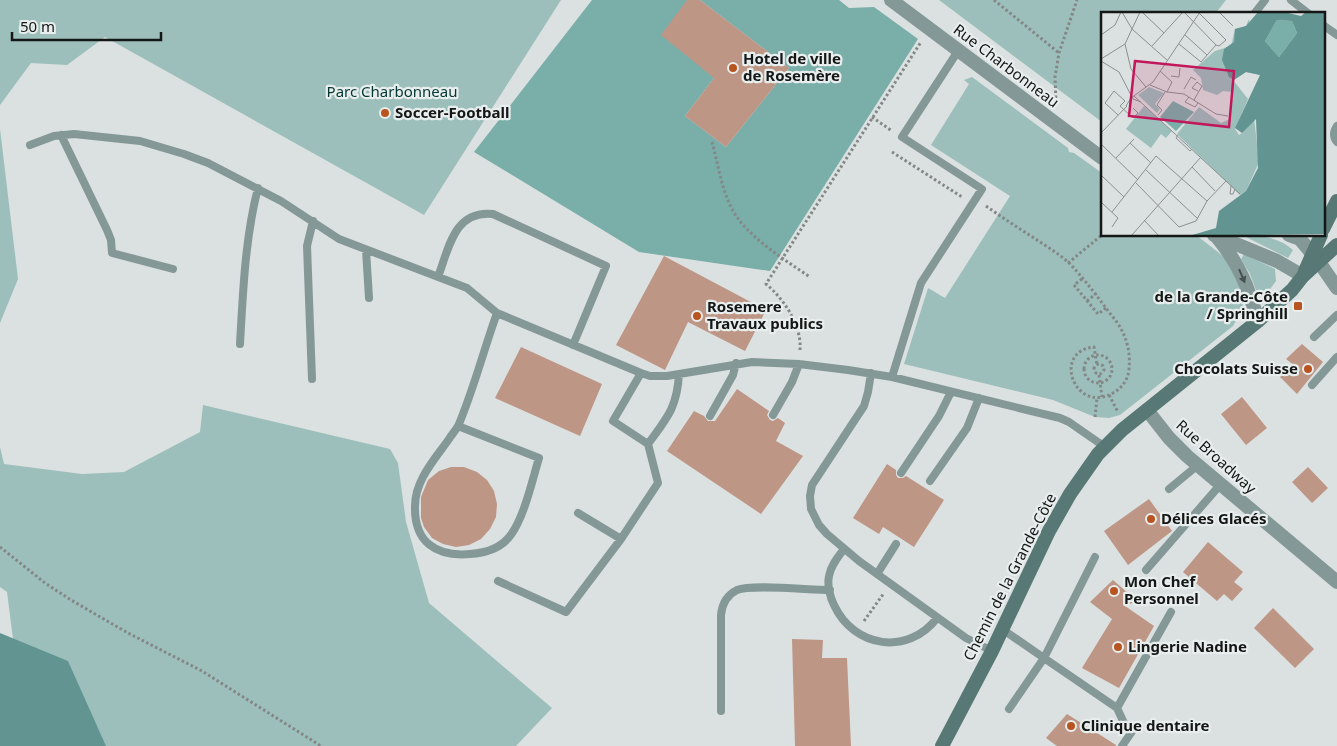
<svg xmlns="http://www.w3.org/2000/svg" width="1337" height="746" font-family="'Noto Sans',sans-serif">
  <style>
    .green { fill: #9cbfbc }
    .forest { fill: #7aaea9 }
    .water { fill: #629591 }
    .building { fill: #be9685 }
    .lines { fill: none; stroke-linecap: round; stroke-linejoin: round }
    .path { stroke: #838786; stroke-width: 3; stroke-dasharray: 2.5 2.5; stroke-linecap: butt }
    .service { stroke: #849997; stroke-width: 8 }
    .minor { stroke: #849997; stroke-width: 14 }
    .secondary { stroke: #577875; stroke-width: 14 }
    .oneway { fill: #475250 }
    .poi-dot { fill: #b8541f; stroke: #e8eeed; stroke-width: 2 }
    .labels { text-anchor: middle; stroke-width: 4.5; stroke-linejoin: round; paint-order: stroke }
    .poi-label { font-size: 15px; font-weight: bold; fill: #151716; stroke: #e8eeed; text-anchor: start }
    .street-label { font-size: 15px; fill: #151716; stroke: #e8eeed }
    .park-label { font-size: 15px; fill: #033734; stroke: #e8eeed }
    .inset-road { fill: none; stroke: #8c908f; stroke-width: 1 }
    .view { fill: #c2185b; fill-opacity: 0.15; stroke: #c2185b; stroke-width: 2.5 }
    .inset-edge { fill: none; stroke: #151716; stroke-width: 2.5 }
  </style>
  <rect width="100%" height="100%" fill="#dbe0e0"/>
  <path class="green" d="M0,0h561l-137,215 -319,-178 -38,28 -36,-2 -31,42z
    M939,0h287l-11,14h-113v108z
    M972,77l96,71 1,4 5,1 28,20v62h94l27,21 5,6 11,22 4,19 -1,7 -9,16 -113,89 -11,3 -14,-1 -42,-17 -149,-36 24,-76 17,10 65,-102 -79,-51 38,-61 -5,-4z
    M0,129l18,150 -18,44z
    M1242,235c18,0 37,2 51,15l-5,8z
    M1244,254l31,15 1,12 -11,15h-4l-4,-3 -7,-19 -9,-15z
    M203,405l187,44 8,14 8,59 23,81 123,105 -36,38h-516l13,-107 -6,-47 -7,-5v-140l4,17 78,10 42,-2 76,-40z"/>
  <path class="forest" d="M592,0h95l27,78 -29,38 41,31 63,-79 -89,-68h139l10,8 25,-1 44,32 -148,232 -131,-19 -165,-100z"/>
  <path class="water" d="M0,633l68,28 38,85h-106z"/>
  <path class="building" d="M687,0h13l89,68 -63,79 -41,-31 29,-38 -53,-43z
    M664,256l102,54 -21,41 -57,-29 -23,48 -49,-25z
    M1302,344l21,18 -26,32 -17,-17 14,-12 -8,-6z
    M521,347l81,37 -22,52 -85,-38z
    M737,389l32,22 -2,4 3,5 3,1 5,-3 7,5 -9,18 27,15 -42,58 -94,-63 27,-40 10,5 4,5h7z
    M1242,397l25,31 -21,17 -25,-31z
    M887,464l9,6v5l2,3h5l3,-2 38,24 -30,47 -31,-20 -4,7 -26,-16z
    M451,467h13l13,5 10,8 7,11 3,13 -1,13 -6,12 -9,10 -12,6 -13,2 -13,-3 -11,-6 -8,-11 -3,-9v-21l7,-17 11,-9z
    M1308,467l20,21 -16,15 -20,-21z
    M1149,499l23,32 -44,34 -24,-34z
    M1208,542l35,30 -9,10 9,7 -11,12 -8,-7 -7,7 -34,-29z
    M1113,580l24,21 -12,5 29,20 -35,62 -37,-20 30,-49 -22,-17z
    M1273,608l41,41 -19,19 -41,-40z
    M792,639l31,1 -1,18h25l4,88h-56z
    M1067,714l49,31v1h-59l-11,-8z"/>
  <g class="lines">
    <path class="path" d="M994,0l65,53
      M1056,103l-1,-26 4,-24 18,-53
      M872,117l20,14
      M712,142c6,21 9,46 20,67 14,27 53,51 78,68
      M892,152l70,45
      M986,206c17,12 34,23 51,34 12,8 24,15 34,25 15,16 28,34 41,51 13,15 19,33 17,53 -1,11 -7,19 -16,24 -38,22 -62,-42 -19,-46l3,18
      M1068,263l34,-28
      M1082,279l-8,6 24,29 8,-6
      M1087,301l11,-9
      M800,350c2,-24 -16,-51 -34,-66l155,-242
      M1084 369a14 14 0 1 1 28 0a14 14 0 1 1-28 0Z
      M1094 369a5 5 0 1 1 10 0a5 5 0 1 1-10 0Z
      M1099,375l3,22
      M1109,395l9,17
      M1095,417l2,-19
      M0,547l45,36 26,17 57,33 74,38 119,75
      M864,621l20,-28"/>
    <path class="service" d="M1291,0l18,14
      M1254,14l11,-14
      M1323,25l14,10
      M1337,126c-4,6 -4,11 0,16
      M61,135l46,95 4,10 1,13 61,16
      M30,145l24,-9 20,-2 66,7 44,13 24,9 73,38 58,38 128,49 30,25 144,60 9,3h17l85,-14 47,2 49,6 44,7 168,41 9,4 36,25
      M366,250l3,48
      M438,277c11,-29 16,-67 55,-63l113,52 -33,79
      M1314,337l23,-22
      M240,344c3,-52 5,-106 18,-156
      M641,373l-28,48 35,23c19,-26 29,-36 31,-70
      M871,373l-3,19 -4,14 -52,79 -2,11 1,13 8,16 8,9 32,27 107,77 26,13
      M892,377l29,-94 61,-94 -80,-52 56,-86
      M312,379l-5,-133 6,-25
      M1312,385l25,-28
      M773,415l19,-33 7,-18
      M710,416l23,-41 3,-12
      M458,426l81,32c-7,23 -15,60 -29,78 -10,13 -24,17 -40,18 -34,3 -56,-12 -55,-48 0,-26 20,-47 34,-67 3,-5 8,-10 10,-15 15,-36 25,-75 38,-111
      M901,473l38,-57 12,-24
      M930,481l37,-53 12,-30
      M1169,489l29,-24
      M578,513l43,26
      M844,549c-6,8 -13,16 -15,27 -2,9 1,21 5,29 20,43 74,51 103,13
      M1146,570l74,-85
      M877,574l19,-30
      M498,581l68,31 55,-73 37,-56 -10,-39
      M1002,629l42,29 51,-101
      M1117,708l54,-96
      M1009,709l35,-51 73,50 7,15 9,7 -11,16
      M721,711v-96c1,-11 6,-20 16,-25 15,-6 72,0 93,0"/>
    <path class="minor" d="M891,0l211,158
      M1214,235l63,26 26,15
      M1289,235l11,4 19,23 18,26
      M1217,237c23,28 31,50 41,84
      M1147,410l22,28 18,18 150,126"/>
    <path class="secondary" d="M1323,229l14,-28
      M1305,271l16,-36
      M942,746l50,-95 57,-120 21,-37 28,-40 24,-24 136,-109 34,-31 11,-14 34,-31"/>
  </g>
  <defs><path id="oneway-solid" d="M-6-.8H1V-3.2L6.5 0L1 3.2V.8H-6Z" transform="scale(1.25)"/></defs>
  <use class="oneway" href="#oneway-solid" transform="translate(1242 276) rotate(67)"/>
  <g class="poi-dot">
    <circle cx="733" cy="68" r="5"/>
    <circle cx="385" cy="113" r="5"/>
    <rect x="1293" y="301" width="10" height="10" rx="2.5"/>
    <circle cx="697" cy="316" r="5"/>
    <circle cx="1308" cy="369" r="5"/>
    <circle cx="1151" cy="519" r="5"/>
    <circle cx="1114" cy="591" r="5"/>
    <circle cx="1118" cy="647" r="5"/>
    <circle cx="1071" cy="726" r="5"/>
  </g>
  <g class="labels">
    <g class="poi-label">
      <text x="743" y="64">Hotel de ville<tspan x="743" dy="17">de Rosemère</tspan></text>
      <text x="395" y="118">Soccer-Football</text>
      <text x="1288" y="302" text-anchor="end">de la Grande-Côte<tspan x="1288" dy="17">/ Springhill</tspan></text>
      <text x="707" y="312">Rosemere<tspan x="707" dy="17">Travaux publics</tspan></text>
      <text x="1298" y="374" text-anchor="end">Chocolats Suisse</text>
      <text x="1161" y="524">Délices Glacés</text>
      <text x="1124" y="587">Mon Chef<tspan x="1124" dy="17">Personnel</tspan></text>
      <text x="1128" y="652">Lingerie Nadine</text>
      <text x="1081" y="731">Clinique dentaire</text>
    </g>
    <g class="street-label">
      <text transform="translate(1006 66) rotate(37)" y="5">Rue Charbonneau</text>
      <text transform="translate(1216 457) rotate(42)" y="5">Rue Broadway</text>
      <text transform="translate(1010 577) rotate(-63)" y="5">Chemin de la Grande-Côte</text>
    </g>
    <g class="park-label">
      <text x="392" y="97">Parc Charbonneau</text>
    </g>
  </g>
  <g transform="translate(1101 12)">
    <rect width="224" height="224" fill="#dbe0e0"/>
    <path d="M148,7l11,56 -14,-3 -13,8 15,19 -13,30 4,6 3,-2 12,-15 5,44 -13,29 -6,4 -63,-61 22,-27 22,16 9,-4 2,-27 -9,-1 -6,4 -14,-5 -2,-12 -8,-8 22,-19 16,-5 4,-17 11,-3zM48,75l15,6 -9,11 5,5 -3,4 -19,-18zM43,94l28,25 -6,7 -5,-4 -10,14 -25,-19z" fill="#9cbfbc"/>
    <path d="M176,8l15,1 5,12 -18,24 -14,-16zM72,89l21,11 -18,19 -16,-14z" fill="#7aaea9"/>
    <path d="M157,0h26l17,4 5,-4h19v222l-136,2 27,-8 3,-17 27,-20 12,-23 -2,-49 -14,14 -7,-5 25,-53 -14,-3 -12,8 -5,-3 -7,-17 2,-11 10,-7 1,-13 11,-3zM176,8l15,1 5,12 -18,24 -14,-16z" fill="#629591" fill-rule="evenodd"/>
    <path class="inset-road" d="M21,0l10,17 35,31M39,0l-15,32 6,25 15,18M41,0l22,21M83,0l32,33M118,0l14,14M0,23l14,-10 6,-13M84,23l22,20M78,32l22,18 15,-17 3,1 7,-6 -27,-27M51,34l31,-34M0,47l24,-15M0,49l18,11 14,27 8,3M59,59l12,11 -5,10M70,64l8,1 1,-9M49,73l17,7 17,2 32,20 12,2M83,77l7,-12 5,3M33,84l106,98M88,85l-4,5 10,5 3,-4M93,88l8,-14 -5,-4 -5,6 6,3M24,89l-5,5 13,12 5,-5 -5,-5M25,94l5,-8 22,-16 47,-70M17,103l-13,-12 9,-12 11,10M57,103l4,-5 -5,-5 8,-13M0,121l26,-27M77,123l-2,3 14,13 2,-2M29,131l21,20M0,132l37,36M15,146l18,-19M91,155l23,24M45,158l52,49M0,163l23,22M35,171l43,44 17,-6 11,-20 19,-20M130,174l-1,8h3l2,-5M0,190l17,16 -6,9M11,200l44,-56 51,45M43,208l15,16M30,224l70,-79"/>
    <path class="view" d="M34,49l99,10 -5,56 -100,-11z"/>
    <rect width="224" height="224" class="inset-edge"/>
  </g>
  <path d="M12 32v8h149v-8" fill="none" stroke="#151716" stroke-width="2.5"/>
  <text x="20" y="32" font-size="15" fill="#151716" stroke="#e8eeed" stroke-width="4" paint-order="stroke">50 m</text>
</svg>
